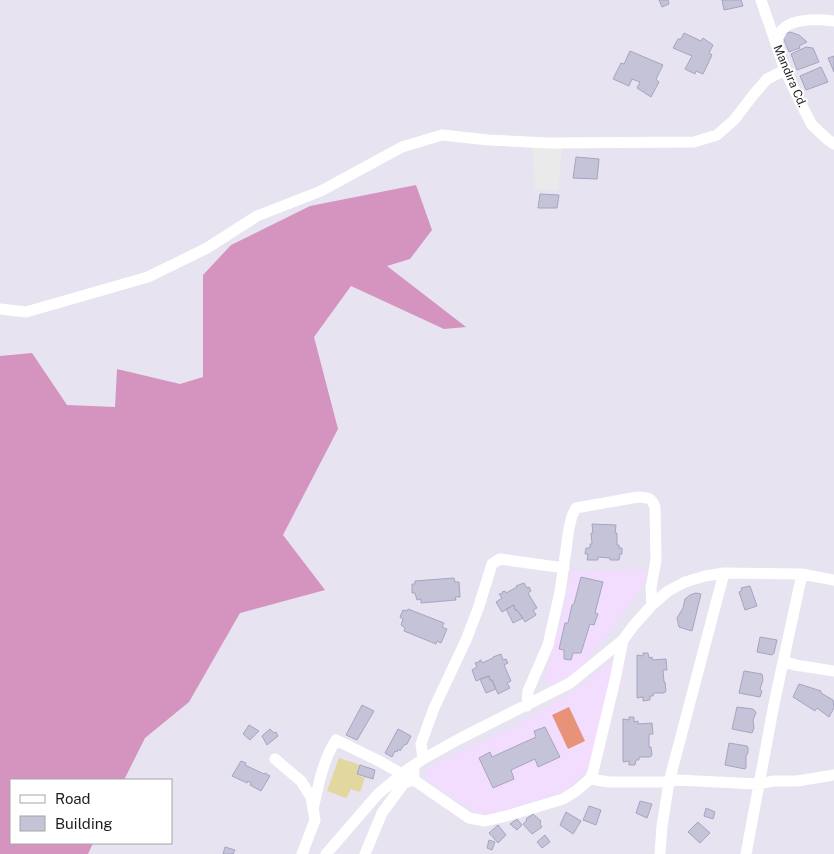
<svg xmlns="http://www.w3.org/2000/svg" width="834" height="854" font-family="'Public Sans',sans-serif">
  <style>
    .education { fill: #f2ddff }
    .forest { fill: #d494bf }
    .pitch { fill: #e79279 }
    .parking { fill: #eaeaea }
    .water { fill: #e2d79f }
    .building { fill: #c4c3d7; stroke: #a6a4c3 }
    .lines { fill: none; stroke-linecap: round; stroke-linejoin: round }
    .minor { stroke: #fff; stroke-width: 11 }
    .labels { text-anchor: middle; stroke-width: 4; stroke-linejoin: round; paint-order: stroke }
    .street-label { font-size: 12px; fill: #1e1e1e; stroke: #fff }
  </style>
  <rect width="100%" height="100%" fill="#e7e3f0"/>
  <path class="education" d="M628,569l18,1 -2,14 -33,46 -35,42 -25,14 -7,-9 10,-25 -3,-1 9,-26 11,-53z
    M613,660l2,14 -26,94 -22,22 -75,25 -13,-1 -53,-34v-12l90,-42 60,-36z"/>
  <path class="forest" d="M416,185l16,45 -22,29 -23,7 79,61 -22,2 -93,-43 -37,51 24,92 -55,106 42,55 -85,23 -51,89 -44,36 -21,42h-113v63h82l-5,11h-88v-498l32,-3 35,52 48,2 2,-38 63,15 23,-7v-102l28,-30 79,-39z"/>
  <path class="pitch" d="M569,707l16,34 -17,8 -16,-34z"/>
  <path class="parking" d="M533,147l29,1 -4,43 -23,-2z"/>
  <path class="water" d="M339,758l21,7 -3,10 8,3 -5,14 -9,-3 -5,9 -19,-7z"/>
  <path class="building" d="M659,0h9l1,4 -7,3z
    M722,0h19l2,6 -19,4z
    M790,32l9,3 8,7 -8,4 1,2 -11,4 -7,-17z
    M684,33l17,8 2,-3 10,7 -4,8 3,2 -9,19 -7,-3 -1,3 -10,-5 7,-13 -19,-8 5,-9h3z
    M806,47l7,1 6,14 -22,8 -6,-16z
    M630,51l33,14 -7,14 3,3 -8,15 -14,-9 3,-6 -8,-3 -3,7 -16,-7 8,-16 3,1z
    M834,56v16l-6,-14z
    M821,67l7,15 -22,8 -6,-14z
    M576,157l23,2 -2,20 -24,-1z
    M540,194l19,1 -2,13h-19z
    M592,524l24,1 -1,8h2v12h2v3h3v6h-2l-1,6h-9v-2l-12,-1v3h-11l1,-6h-3l1,-6h4v-4h2l-1,-11h2z
    M581,577l22,5 -8,31 3,1 -4,11 -4,-1 -9,29h-8l-2,7 -7,-1v-9l-5,-1 6,-26h3l4,-18 2,-1z
    M454,578l1,4h4l1,15h-5l1,3 -35,3v-4l-4,1 -2,-7h-3v-9h3v-3z
    M524,583l3,5 2,-1 2,4 -3,2 9,15 -4,2 3,5 -11,7 -8,-12h-2l-1,-5 -12,7 -6,-10 6,-4 -3,-4 4,-1 -1,-1 3,-1 1,2 11,-6 -1,-1z
    M750,586l7,20 -12,4 -6,-18 3,-2 -1,-2z
    M696,593l5,1 -9,37 -13,-4 -2,-9 6,-10 2,-9 5,-4z
    M514,605l1,5h2l6,8 -10,5 -7,-14z
    M408,609l36,14 -2,4 5,2 -6,14 -4,-2 -1,3 -32,-13 1,-3 -4,-3 2,-6 -3,-2 3,-7 4,1z
    M760,637l17,3 -3,13 -2,2 -15,-3z
    M643,653h5l1,5 3,-1v3l14,-1 1,11h-4l1,12h1l1,9 -2,2h-10l-1,3h-3v4l-7,1v-4l-6,1v-43l6,1z
    M501,654l2,6 3,-1 2,4 -4,2 7,16 -4,2 3,5 -12,6 -6,-14h-2l-1,-4 -13,5 -4,-11 5,-3 -2,-4 4,-1v-1l2,-1 1,3 11,-5v-1z
    M744,671l18,3 1,6 -3,9 2,2 -2,6 -21,-4z
    M489,676l1,4h2l4,9 -10,4 -6,-14z
    M799,684l22,7v2l12,7 1,8 -5,9 -12,-9 -2,3 -22,-14z
    M362,705l12,6 -17,29 -11,-5z
    M737,707l16,2 2,2 1,2 -3,7 1,8 -2,5 -20,-4z
    M629,717h5v5l4,-1v3l14,-1 1,11h-4v13h2l1,8 -2,2h-11v3h-3l-1,5h-6v-4l-6,1v-43l6,1z
    M249,725l10,6 -9,9 -7,-6z
    M545,727l15,30 -22,10 -3,-8 -24,11 3,9 -21,9 -14,-30 11,-6 2,5 44,-20 -2,-6z
    M270,729l4,4 2,-1 2,4 -11,9 -5,-9z
    M398,729l13,7 -4,8 -3,1 -4,6 -2,-2 -1,3 -2,-1 -3,6 -7,-4z
    M729,743l18,3 1,2v5l-2,3v11l-1,2 -20,-4z
    M241,761l5,2 -1,2 19,9 1,-1 5,3 -9,15 -11,-6 1,-2 -3,-2 -1,2 -15,-7z
    M360,765l15,5 -2,9 -16,-5z
    M640,801l12,3 -5,14 -11,-5z
    M589,806l12,4 -5,15 -13,-5z
    M706,808l9,4 -2,7 -9,-3z
    M566,812l15,9 -8,13 -13,-9z
    M533,814l8,7 -1,3 2,3 -10,7 -9,-10 4,-4 -1,-1z
    M517,819l5,6 -5,5 -7,-6z
    M698,822l12,11 -10,10 -12,-11z
    M498,825l8,10 -8,8 -9,-10z
    M545,835l5,7 -8,6 -5,-6z
    M489,840l6,2 -3,8 -5,-2z
    M225,847l10,3 -2,4h-10z"/>
  <g class="lines">
    <path class="minor" d="M761,0l24,70 15,32 12,23 15,14 7,5
      M776,44c2,-5 3,-11 7,-15 10,-11 37,-10 51,-8
      M0,309l26,3 122,-35 59,-29 50,-32 64,-25 81,-44 40,-12 46,5 61,3 145,-1 23,-7 17,-15 20,-26 13,-15 18,-9
      M784,661l11,4 39,6
      M527,706l1,-15 20,-46 12,-53 9,-64 3,-12 4,-8 62,-11c10,1 13,0 17,10l1,53 -5,28 1,17
      M275,759l26,22 10,16 4,23 -13,34
      M423,759l-2,-15 13,-36 32,-68 12,-31 14,-45 8,-5 64,9
      M414,765v15l55,38 16,3 25,-6 53,-16 13,-8 14,-12 3,-7 22,-92 8,-40
      M590,779l19,3h60l8,-2 81,4 16,-3h23l37,-6
      M313,810c5,-24 10,-50 23,-70l45,22 21,12
      M326,854l52,-60 29,-24 16,-11 36,-20 111,-56 53,-43 11,-15 18,-20 16,-14 17,-9 20,-6 19,-3 78,1 32,6
      M365,854l17,-41 22,-30 10,-3
      M660,854l2,-28 7,-44 55,-209
      M746,854l28,-150 28,-130"/>
  </g>
  <g class="labels">
    <g class="street-label">
      <text transform="translate(790 76) rotate(67)" y="4">Mandıra Cd.</text>
    </g>
  </g>
  <rect x="10" y="779" width="162" height="65" fill="#ffffff" stroke="#a5a5a5"/>
  <rect x="20" y="795" width="25" height="8" fill="#ffffff" stroke="#a5a5a5"/>
  <text x="55" y="804" font-size="15" fill="#1e1e1e">Road</text>
  <rect x="20" y="816" width="25" height="15" fill="#c4c3d7" stroke="#a5a5a5"/>
  <text x="55" y="829" font-size="15" fill="#1e1e1e">Building</text>
</svg>
